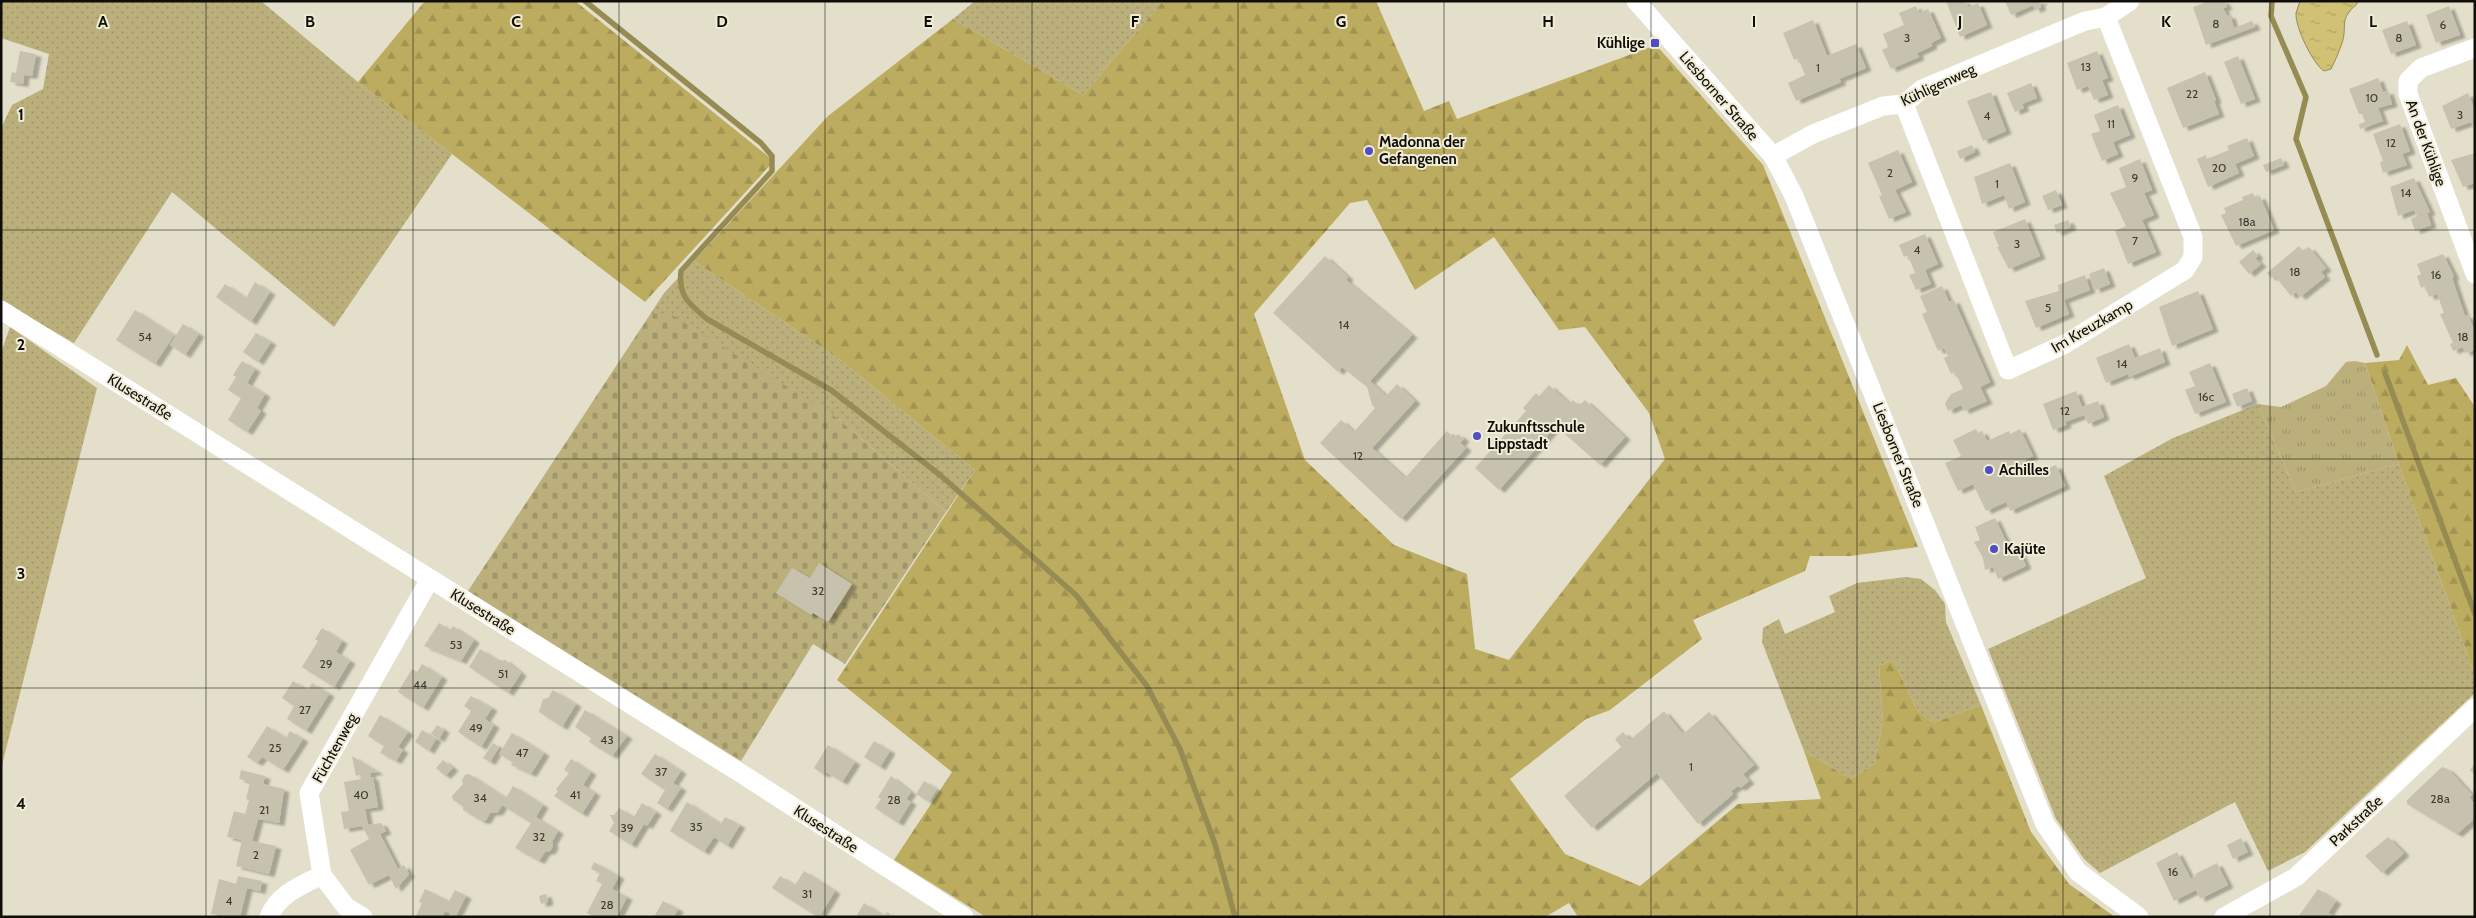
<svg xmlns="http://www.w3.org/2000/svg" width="2476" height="918" font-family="Cabin,sans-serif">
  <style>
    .grass { fill: url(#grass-dots) }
    .forest { fill: url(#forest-firs); fill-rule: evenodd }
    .cemetery { fill: url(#cemetery-stones) }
    .park { fill: url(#park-tufts) }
    .water { fill: url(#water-ripples); stroke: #978b54 }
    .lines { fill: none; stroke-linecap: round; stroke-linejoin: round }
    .stream { stroke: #978b54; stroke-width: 5.5 }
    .building { fill: #c6c2ae; filter: url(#shadow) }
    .minor { stroke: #fff; stroke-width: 19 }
    .grid { fill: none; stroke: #100e08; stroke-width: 1; stroke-opacity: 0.55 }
    .poi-dot { fill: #4f4ec5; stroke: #f0ecd7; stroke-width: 2 }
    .labels { text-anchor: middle; stroke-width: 4; stroke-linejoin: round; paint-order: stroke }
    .number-label { font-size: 12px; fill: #3e3b32 }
    .poi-label { font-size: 15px; font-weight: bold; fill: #100e08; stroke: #f0ecd7; text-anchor: start }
    .street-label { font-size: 15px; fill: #100e08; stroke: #f0ecd7 }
    .grid-label { font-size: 16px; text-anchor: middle; font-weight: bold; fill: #100e08; stroke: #f0ecd7; stroke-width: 4; stroke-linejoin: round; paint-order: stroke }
  </style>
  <defs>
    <pattern id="grass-dots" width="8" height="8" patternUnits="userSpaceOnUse" patternTransform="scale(1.25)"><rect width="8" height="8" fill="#bbb07c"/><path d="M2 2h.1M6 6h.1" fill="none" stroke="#a0966a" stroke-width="1.8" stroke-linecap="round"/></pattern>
    <pattern id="forest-firs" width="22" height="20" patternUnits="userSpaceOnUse" patternTransform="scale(1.25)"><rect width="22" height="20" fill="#bcac5f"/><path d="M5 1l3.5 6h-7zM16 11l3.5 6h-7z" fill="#a19351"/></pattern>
    <pattern id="cemetery-stones" width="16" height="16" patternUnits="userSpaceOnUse" patternTransform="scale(1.25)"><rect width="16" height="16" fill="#bbb07c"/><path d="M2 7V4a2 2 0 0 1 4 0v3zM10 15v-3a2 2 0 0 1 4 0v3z" fill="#a0966a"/></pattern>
    <pattern id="park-tufts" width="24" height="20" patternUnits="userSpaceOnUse" patternTransform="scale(1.25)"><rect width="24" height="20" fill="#bbb07c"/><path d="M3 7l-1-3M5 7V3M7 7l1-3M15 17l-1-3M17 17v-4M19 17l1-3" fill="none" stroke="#a0966a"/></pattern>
    <pattern id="water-ripples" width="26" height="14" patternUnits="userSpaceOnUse" patternTransform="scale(1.25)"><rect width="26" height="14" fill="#d1c174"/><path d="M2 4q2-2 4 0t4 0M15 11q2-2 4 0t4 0" fill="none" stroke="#b2a563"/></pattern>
    <filter id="shadow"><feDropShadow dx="5.5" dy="3" stdDeviation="1" flood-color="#0004"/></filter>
  </defs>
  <rect width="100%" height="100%" fill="#e3dfca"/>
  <path class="grass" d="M1,1h260l97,81 94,72 -118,173 -162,-135 -98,151 -73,-42v-173l11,-23 31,-16 6,-35 -48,-16z
    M975,1h188l-80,94 -130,-76z
    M694,261l145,98 136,111 -29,42 -110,-95 -185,-104 13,-20z
    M10,327l87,61 -96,381v-416z
    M2258,404l38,88 103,-28 76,211v18l-170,159 -37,19 -33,-69 -135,71 -16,-14 -28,-40 -68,-170 158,-71 -42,-102 69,-38z
    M1906,577l15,2 14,11 10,14 1,18 35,83 -48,18 -16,-13 -24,-50 -14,6 4,55 -8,42 -24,16 -47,-28 -42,-109 1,-14 16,-9 6,15 50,-22 -6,-16 28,-13z"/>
  <path class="forest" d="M425,1h150l199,160 -129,141 -287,-220z
    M1163,1h213l48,110 25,-10 8,18 199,-74 107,120 155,382 -68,9h-40l-5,15 -112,49 9,19 -92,71 -24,9 -76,60 55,75 75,32 98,-82 83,-5 -17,-48 47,28 24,-16 8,-42 -4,-55 14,-6 24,50 16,13 48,-18 50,127 38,52 46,33h-537l-9,-14 -24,14h-559l-92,-57 58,-88 -115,-92 138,-210 -136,-111 -145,-98 134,-145 125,-97 130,76zM1367,200l48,90 79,-53 65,93 26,-3 64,86 16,46 -156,201 -34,-11 -8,-75 -73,-29 -89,-85 -51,-146 96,-111z
    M2407,345l21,40 28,-7 19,29v268l-76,-211 -34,-101 34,-3z"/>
  <path class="cemetery" d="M651,313l21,2 164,102 110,95 -101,152 -32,-20 -72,117 -273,-170z"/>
  <path class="park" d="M2355,361l10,2 34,101 -103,28 -38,-88 23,3 45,-21 20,-24z"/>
  <path class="water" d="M2300,1h57v3c-19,16 -9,21 -15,39 -3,9 -7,18 -11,26l-7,2c-11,-7 -29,-44 -28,-58 1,-4 3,-8 4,-12z"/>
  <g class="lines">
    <path class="stream" d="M585,1l176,142 11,13v15l-91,100c-3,25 8,33 26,48l124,71 109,85 136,120 71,91 33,63 35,95 20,73
      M2272,1l-1,15 35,81 -10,42 81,216
      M2385,373l90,241"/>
  </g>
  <path class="building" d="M1946,1h19l3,6 10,-4 9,22 -27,12z
    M2005,1h38l-4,2 2,4 -6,3 -2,-5 -22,10z
    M2209,1h15l3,6 -4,1 4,8 3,-1 4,13 18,-7 3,6 -49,18 -13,-38z
    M1916,6l3,7 9,-4 13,29 -10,5 1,3 -15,7 2,4 -28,12 -9,-19 6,-3 -5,-13 21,-9 -5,-12z
    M2449,6l11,29 -24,8 -10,-28z
    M1813,20l14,36 29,-12 10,24 -27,11 2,3 -45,19 -8,-18 17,-8 -7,-17 -4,2 -11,-27z
    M2407,21l9,24 -25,9 -9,-24z
    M20,51l16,3 -4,22 -8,-1 -1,9 -13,-2 2,-10 4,1z
    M2097,51l11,27 -6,2 6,15 -14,5 -6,-14 -11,4 -10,-27z
    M2238,56l17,43 -14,5 -17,-42z
    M2205,72l11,28 -2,1 5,13 -36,14 -16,-40z
    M2378,78l5,14 5,-1 4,13 -14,4 5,13 -23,8 -1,-5 6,-2 -3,-8h-3l-10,-25z
    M2031,83l6,15 -15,6 2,4 -9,4 -8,-19z
    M1991,92l15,39 -23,10 -16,-40z
    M2468,93l7,18v19l-4,-8 -20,7 -9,-23z
    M2118,105l12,30 -17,7 5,12 -16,7 -11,-27 9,-3 -6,-16z
    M2400,124l10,27 -8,3 5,11 -24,8 -3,-11 3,-1 -10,-27z
    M2247,138l7,18 -19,8 4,9 -31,14 -11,-28 9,-4 1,4 22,-9 -2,-4z
    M1972,145l3,7 -15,7 -3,-8z
    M1898,150l14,32 -17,8 11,22 -17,7 -10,-23 3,-1 -14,-32z
    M2475,153v30l-12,4 -12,-27z
    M2281,158l3,7 -18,7 -3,-7z
    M2140,159l12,31 -8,3 10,22 -12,5 14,32 -28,12 -13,-33 11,-5 -16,-33 16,-6 -7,-19z
    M2010,163l15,39 -16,7 -5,-14 -22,9 -8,-27z
    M2414,178l16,34 -3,1 4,12 -16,6 -4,-12 6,-3 -3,-6 -16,6 -8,-29z
    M2056,190l6,15 -14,5 -6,-14z
    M2253,193l2,5 5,-2 14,34 -38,16 -15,-31 5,-2 -2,-5 19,-8 -1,-3z
    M2025,219l15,37 -31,13 -12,-22h2l-6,-15z
    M2068,220l3,7 -14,6 -3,-8z
    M1925,234l13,30 -13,6 6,14 -15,6 -7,-15 6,-2 -7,-18 -4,2 -5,-12z
    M2299,246l4,5 6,-4 17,21 -5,4 4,5 -25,20 -4,-5 -5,4 -17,-21 -3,3 -4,-5z
    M2253,250l5,6 -3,2 6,6 -12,10 -10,-12z
    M2443,254l11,22 -2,1 3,10 10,29 3,-1 7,17v18l-10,3 -2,-6 -10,4 -3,-7 3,-1 -13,-29 4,-1 -7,-19 -8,3 -4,-11 -4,2 -4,-12 4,-2 -4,-10z
    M1325,256l23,21 -2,3 66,55 -42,46 16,15 11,-12 18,17 -43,47 33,30 42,-47 7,7 4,-4 6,5 -4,4 6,5 -65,71 -81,-76 21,-23 13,12 21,-24 -3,-3 -5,-18 -25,-20 -4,5 -65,-59z
    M2104,268l6,16 -15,6 -6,-16z
    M2085,275l5,15 -26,10 5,14 -33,14 -11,-27 34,-10 -1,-6z
    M255,282l15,10 -19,30 -35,-25 9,-13 21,14z
    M1942,286l7,16 5,-2 36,82 -10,5 7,14 -23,10 -3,-6 -13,6 -3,-8 6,-9 12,-5 -8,-17 -4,2 -7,-16 4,-2 -4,-8 -6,3 -16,-37 5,-2 -7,-16z
    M2198,291l15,38 -41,17 -13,-39z
    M135,310l39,25 -19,29 -39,-24z
    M183,324l16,10 -14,21 -15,-10z
    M256,333l15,9 -13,20 -15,-10z
    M2129,344l6,14 25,-10 5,14 -36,15 -1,-3 -22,9 -10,-25z
    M242,361l13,8 -8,14 18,11 -8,14 4,3 -14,21 -19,-12 13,-22 -13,-8 8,-13 -3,-2z
    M2210,363l16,39 -31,12 -10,-24 10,-4 -6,-14z
    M1549,385l21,19 3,-4 6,6 6,-6 40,37 -25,28 -44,-39 -57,64 -24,-22 51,-57 -3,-3 13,-15 3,3z
    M2247,388l5,13 -15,6 -5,-13z
    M2076,391l6,16 16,-6 6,16 -16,7 -4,-9 -19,7 1,3 -13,5 -10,-26z
    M1976,429l2,4 4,-2 5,10 22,-10 1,3 10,-5 13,27 -8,4 6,15 25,-10 9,21 -55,25 -4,-9 -20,9 -13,-27 -15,7 -13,-28 16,-7 -8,-16z
    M1995,518l15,32 7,-4 9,20 -28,13 -5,-12 -8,3 -2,-12 -9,-16 6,-2 -5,-13z
    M819,563l33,21 -24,38 -15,-9 -2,2 -35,-22 16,-25 18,10z
    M439,623l11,7 3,-4 21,14 -13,21 -37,-15z
    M322,628l20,13 -6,11 14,9 -16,26 -32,-20 16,-26 -3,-2z
    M480,649l16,10 7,2 1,-2 17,14 -13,20 -39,-26z
    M422,664l20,13 -19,31 -25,-16 14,-23 5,3z
    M293,681l15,9 4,-7 17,11 -23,37 -19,-12 7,-13 -12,-8z
    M553,690l23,14 -14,23 -23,-15 4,-13 5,-1z
    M471,696l21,12 -7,11 9,6 -13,22 -23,-15 13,-21 -7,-5z
    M585,710l42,26 -15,20 -23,-14 2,-4 -16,-11z
    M1664,711l19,23 26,-22 45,53 -11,9 6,7 -9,7 -2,-2 -7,5 2,3 -35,30 -41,-51 -65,55 -28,-32 57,-49 -6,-8 8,-7 7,8z
    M380,715l28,17 -10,15 5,3 -7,11 -16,-8 4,-7 -16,-10z
    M437,725l7,5 -5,9 -8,-5z
    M267,726l19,12 4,-7 13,8 -20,31 -21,-13 -5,6 -10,-6z
    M422,730l14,9 -7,12 -14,-9z
    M512,733l32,20 -13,21 -20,-9 2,-3 -14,-8z
    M874,741l16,10 -10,16 -16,-10z
    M493,743l6,4 -9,15 -7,-4z
    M828,745l27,17 -13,20 -16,-10 -2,3 -10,-7z
    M655,754l26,17 -8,12 8,5 -14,21 -10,-6 8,-13 -24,-16z
    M352,756l26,16 -8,1 1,5 2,-1 5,30 -13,2 3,16 13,-2 5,8 -6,3 18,35 6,-4 5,9 -13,15 -7,-14 -20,10 -19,-35 19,-11 -7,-13 -18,3 -3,-17 8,-1 -5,-29 17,-3 -1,-4 -4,1z
    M571,759l20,13 -8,13 12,8 -13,21 -28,-18 4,-5 -2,-2 13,-16 -5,-3z
    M443,760l10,8 -8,8 -9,-8z
    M2475,763v12l-5,-5z
    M2442,767l6,2 24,26 -3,2 6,8v13l-18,16 -50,-30v-4z
    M241,770l24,6 -2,8 21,5 -5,34 -21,-4 -6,22 24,5 -7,28 -33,-8 6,-26 -15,-3 7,-26 11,3 4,-14 -3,-1 4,-17 -11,-3z
    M469,774l37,24 7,-12 30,19 -7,12 22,14 -6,11 1,4 -3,5 -5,1 -6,9 -24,-13 16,-25 -29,-18 -4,7 -8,1 -4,7 -4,1 -19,-11v-4l-10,-6 -1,-4 11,-12 -1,-4 3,-5z
    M891,776l20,16 -5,7 5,3 -13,21 -23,-15 6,-9 -3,-2z
    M924,781l13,8 -8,13 -13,-8z
    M687,802l34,22 4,-7 15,8 -13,21 -13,-9 -10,15 -34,-21z
    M642,803l14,9 -9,14 -3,-2 -13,21 -22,-14 5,-8 -4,-8h4l5,-7 15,9z
    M2388,837l16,16 -22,20 -17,-17z
    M2241,838l7,14 -15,7 -6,-14z
    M2177,852l14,27 5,-3 -1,-2 22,-11 11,22 -28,14 -4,-9 -22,11 -18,-38z
    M594,862l25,14 -7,13 15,8 -10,20h-23l-7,-4 15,-29 -6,-3 4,-8 -9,-4z
    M804,871l31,20 -14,23 4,3h-7l-46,-29 8,-12 15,9z
    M238,876l24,5 -2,10 -13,-3 -7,29 -29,-3 8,-35 17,5z
    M425,889l24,12 6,-11 11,6 -10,20 -11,-5 -3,6h-24l-2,-1 6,-13 -3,-1z
    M2318,889l18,12 -8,12 7,4h-37z
    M546,894l2,8 -7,2 -2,-8z
    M663,901l15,8 -4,8h-20z
    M864,903l20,13 3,-4 7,5h-38z"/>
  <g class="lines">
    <path class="minor" d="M1636,1l137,155 21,40 251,628 33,48 61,45
      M2475,48l-54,20 -13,13v13l67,180
      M1904,104l104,266 57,-26 120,-74 8,-13v-20l-87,-220
      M1773,156l40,-22 70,-28 21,-2 18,-15 163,-68 21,-4 24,-16
      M1,310l741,464 222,143
      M269,917c9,-23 33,-32 53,-42
      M363,917l-17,-10 -24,-32 -13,-82 121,-214
      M2224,917l72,-40 179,-169"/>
  </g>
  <path class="grid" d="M206,1v916M413,1v916M619,1v916M825,1v916M1032,1v916M1238,1v916M1444,1v916M1651,1v916M1857,1v916M2063,1v916M2270,1v916M1,230h2474M1,459h2474M1,688h2474"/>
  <g class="poi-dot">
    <rect x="1650" y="38" width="10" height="10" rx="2.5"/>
    <circle cx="1369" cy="151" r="5"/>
    <circle cx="1477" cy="436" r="5"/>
    <circle cx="1989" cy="470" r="5"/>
    <circle cx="1994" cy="549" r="5"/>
  </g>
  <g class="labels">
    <g class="number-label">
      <text x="2216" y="28">8</text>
      <text x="2443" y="29">6</text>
      <text x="1907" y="42">3</text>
      <text x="2399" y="42">8</text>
      <text x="2086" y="71">13</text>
      <text x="1818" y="72">1</text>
      <text x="2192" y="98">22</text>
      <text x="2372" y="102">10</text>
      <text x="2460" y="119">3</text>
      <text x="1987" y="120">4</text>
      <text x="2111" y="128">11</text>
      <text x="2391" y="147">12</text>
      <text x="2219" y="172">20</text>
      <text x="1890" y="177">2</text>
      <text x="2135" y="182">9</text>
      <text x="1997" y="188">1</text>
      <text x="2406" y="197">14</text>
      <text x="2247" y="226">18a</text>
      <text x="2135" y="245">7</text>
      <text x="2017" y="248">3</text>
      <text x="1917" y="254">4</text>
      <text x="2295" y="276">18</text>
      <text x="2436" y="279">16</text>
      <text x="2048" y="312">5</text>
      <text x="1344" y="329">14</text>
      <text x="145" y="341">54</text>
      <text x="2463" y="341">18</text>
      <text x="2122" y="368">14</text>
      <text x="2206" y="401">16c</text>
      <text x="2065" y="415">12</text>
      <text x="1358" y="460">12</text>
      <text x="818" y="595">32</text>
      <text x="456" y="649">53</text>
      <text x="326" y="668">29</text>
      <text x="503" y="678">51</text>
      <text x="420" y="689">44</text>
      <text x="305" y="714">27</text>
      <text x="476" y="732">49</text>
      <text x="607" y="744">43</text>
      <text x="275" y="752">25</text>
      <text x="522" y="757">47</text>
      <text x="1691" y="771">1</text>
      <text x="661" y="776">37</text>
      <text x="361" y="799">40</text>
      <text x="575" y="799">41</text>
      <text x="480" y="802">34</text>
      <text x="2440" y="803">28a</text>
      <text x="894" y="804">28</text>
      <text x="264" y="814">21</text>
      <text x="696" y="831">35</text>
      <text x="627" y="832">39</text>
      <text x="539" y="841">32</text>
      <text x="256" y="859">2</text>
      <text x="2173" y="876">16</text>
      <text x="807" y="898">31</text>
      <text x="229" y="905">4</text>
      <text x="607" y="909">28</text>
    </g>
    <g class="poi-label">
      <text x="1645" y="48" text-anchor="end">Kühlige</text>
      <text x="1379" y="147">Madonna der<tspan x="1379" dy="17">Gefangenen</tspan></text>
      <text x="1487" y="432">Zukunftsschule<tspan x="1487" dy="17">Lippstadt</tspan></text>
      <text x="1999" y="475">Achilles</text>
      <text x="2004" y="554">Kajüte</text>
    </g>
    <g class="street-label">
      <text transform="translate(1938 85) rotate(-25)" y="5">Kühligenweg</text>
      <text transform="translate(1719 96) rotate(49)" y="5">Liesborner Straße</text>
      <text transform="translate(2426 143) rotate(70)" y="5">An der Kühlige</text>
      <text transform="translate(2092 326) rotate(-30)" y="5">Im Kreuzkamp</text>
      <text transform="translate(140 397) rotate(32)" y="5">Klusestraße</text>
      <text transform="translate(1898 455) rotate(68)" y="5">Liesborner Straße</text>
      <text transform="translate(483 612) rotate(32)" y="5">Klusestraße</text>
      <text transform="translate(335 748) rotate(-61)" y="5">Füchtenweg</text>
      <text transform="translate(2356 821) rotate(-43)" y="5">Parkstraße</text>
      <text transform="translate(826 829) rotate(33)" y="5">Klusestraße</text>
    </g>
  </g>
  <g class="grid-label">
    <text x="103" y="27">A</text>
    <text x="310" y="27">B</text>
    <text x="516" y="27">C</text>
    <text x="722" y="27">D</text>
    <text x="928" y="27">E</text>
    <text x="1135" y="27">F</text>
    <text x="1341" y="27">G</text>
    <text x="1548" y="27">H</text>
    <text x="1754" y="27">I</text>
    <text x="1960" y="27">J</text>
    <text x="2166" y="27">K</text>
    <text x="2373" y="27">L</text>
    <text x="21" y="120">1</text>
    <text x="21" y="350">2</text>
    <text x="21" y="579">3</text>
    <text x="21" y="809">4</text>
  </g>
  <rect width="2476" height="918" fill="none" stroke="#100e08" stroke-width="5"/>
</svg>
